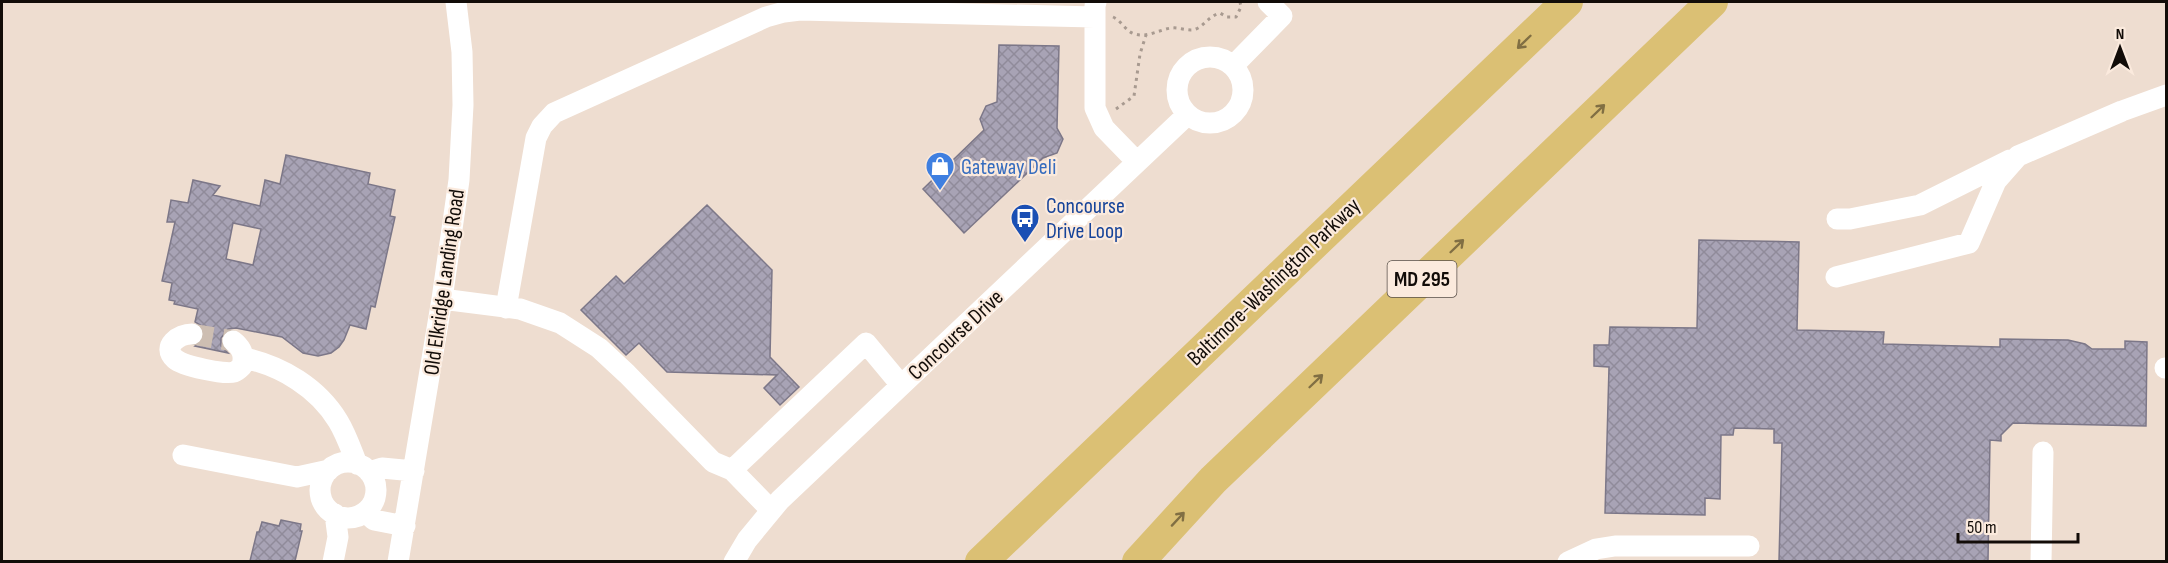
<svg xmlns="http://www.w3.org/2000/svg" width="2168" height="563" font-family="'Sofia Sans Condensed',sans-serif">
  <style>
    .building { fill: url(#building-cross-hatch); stroke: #7c7788; stroke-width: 1.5; fill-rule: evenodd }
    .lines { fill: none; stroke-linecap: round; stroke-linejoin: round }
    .minor-tunnel { stroke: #cdbeb2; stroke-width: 21; stroke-dasharray: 21 10; stroke-linecap: butt }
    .path { stroke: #a89a90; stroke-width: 3; stroke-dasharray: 3 4.5; stroke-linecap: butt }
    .minor { stroke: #fff; stroke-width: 21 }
    .highway { stroke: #dbc074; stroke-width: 32 }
    .oneway { stroke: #816f43 }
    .labels { text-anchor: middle; stroke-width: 4.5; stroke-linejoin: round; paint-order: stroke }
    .shield { fill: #fbeadd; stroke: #584f48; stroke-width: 1.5 }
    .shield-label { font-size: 21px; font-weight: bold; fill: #120c08 }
    .shop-label { font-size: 22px; fill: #366cbe; stroke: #fbeadd; text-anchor: start }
    .transit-label { font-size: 22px; fill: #164399; stroke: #fbeadd; text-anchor: start }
    .street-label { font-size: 22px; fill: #120c08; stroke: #fbeadd }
  </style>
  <defs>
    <pattern id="building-cross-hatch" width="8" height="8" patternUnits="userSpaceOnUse" patternTransform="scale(1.5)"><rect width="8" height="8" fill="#a8a3b5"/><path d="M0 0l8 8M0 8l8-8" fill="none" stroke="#908b9a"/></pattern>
  </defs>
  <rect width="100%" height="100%" fill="#eeddd0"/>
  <path class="building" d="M999,45l60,1 -2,82 6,11 -6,14 -14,5 -79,75 -41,-44 61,-59 -4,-11 6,-13 11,-4z
    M286,155l84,18 -2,11 27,6 -5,26 5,1 -20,90 -4,-1 -5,23 -16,-4 -6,15 -5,7 -8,6 -13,3 -15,-3 -21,-16 -46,-9 -8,1 -7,9v8l7,7 -33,-7 8,-6 2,-7 -3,-7 -7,-4 3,-13 -24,-5 1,-3 -6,-1 3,-17 -10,-2 13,-59h-8l4,-22 17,3 5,-23 27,6 -7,9 47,11 5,-26 15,4zM233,223l28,6 -8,36 -27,-6z
    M707,205l65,65 -2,87 29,30 -19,18 -16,-17 13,-13 -110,-3 -28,-29 -13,12 -45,-45 35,-34 8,8z
    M1699,240l100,2 -2,88 87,2 -1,12 117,3v-8l68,1 17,4 7,5h33v-8l22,1 -1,84 -133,-3 -12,12v6l-11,-1 -2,121h-209l3,-118h-8v-14l-40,-1 -1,7h-12l-1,64 -15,-1v17l-100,-2 4,-146 -15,-1v-21h15l1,-18 87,1z
    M281,520l20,4 -1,7h2l-7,30h-45l7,-29h2l3,-10 17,4z"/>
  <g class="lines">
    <path class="minor-tunnel" d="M192,334l41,7"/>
    <path class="path" d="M1113,17c9,4 13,15 22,17 13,4 25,-5 37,-6 8,-1 17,4 24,1 9,-4 13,-13 24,-16l7,4h9l5,-10 -1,-5
      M1116,109l18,-13 6,-42 6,-19"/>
    <path class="minor" d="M1096,2l-1,4v102l9,20 33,34
      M1177 90a33 33 0 1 1 66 0a33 33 0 1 1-66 0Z
      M1233,66l49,-50 -14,-14
      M1837,219h13l70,-14 90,-45
      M1836,277l133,-34 27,-62 22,-25 104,-45 44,-16
      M442,299l78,10 40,14 39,25 28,26 86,88 19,8
      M506,308l30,-170 6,-12 12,-13 212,-96 18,-5 16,-2 295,7
      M192,334c-13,0 -31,12 -17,25 8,7 50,16 59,13 3,-1 6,-4 8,-6 3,-11 0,-18 -9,-25
      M244,358c38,8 74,30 94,63 8,13 13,28 19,43
      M2165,368h1
      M183,455l114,22 32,-7
      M320 490a28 28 0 1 1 56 0a28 28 0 1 1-56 0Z
      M369,472l13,-4 32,3
      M771,510l-39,-40 134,-127 35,42
      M365,512l9,8 31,6
      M333,562l5,-25 -3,-23
      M398,562l44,-263 17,-119 4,-75 -1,-53 -6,-50
      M734,562l13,-22 33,-40 407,-385
      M1568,562l28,-13 19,-3h134
      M2041,562l2,-110"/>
    <path class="highway" d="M981,562l586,-560
      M1138,562l75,-82 499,-478"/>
  </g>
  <defs><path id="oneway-shaft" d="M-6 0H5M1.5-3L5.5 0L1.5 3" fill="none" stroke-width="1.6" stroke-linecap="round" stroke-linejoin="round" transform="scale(1.5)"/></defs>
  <g class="oneway">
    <use href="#oneway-shaft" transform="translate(1524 42) rotate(136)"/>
    <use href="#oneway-shaft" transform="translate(1598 111) rotate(-44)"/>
    <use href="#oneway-shaft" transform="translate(1457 246) rotate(-44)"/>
    <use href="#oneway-shaft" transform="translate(1316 381) rotate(-44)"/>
    <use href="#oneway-shaft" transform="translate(1178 519) rotate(-47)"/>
  </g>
  <defs>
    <g id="shop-pin" transform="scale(1.5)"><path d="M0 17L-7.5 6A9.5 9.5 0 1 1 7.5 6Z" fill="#3f7fe0" stroke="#fbeadd"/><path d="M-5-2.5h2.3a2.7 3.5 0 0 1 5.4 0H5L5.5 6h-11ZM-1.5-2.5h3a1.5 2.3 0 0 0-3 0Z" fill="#fff"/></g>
    <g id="bus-pin" transform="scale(1.5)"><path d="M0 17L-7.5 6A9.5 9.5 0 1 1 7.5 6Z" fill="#1a4fb4" stroke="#fbeadd"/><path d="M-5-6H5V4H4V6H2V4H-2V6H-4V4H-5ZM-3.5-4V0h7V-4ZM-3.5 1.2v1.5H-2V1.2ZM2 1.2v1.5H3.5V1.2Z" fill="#fff"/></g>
  </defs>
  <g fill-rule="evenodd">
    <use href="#shop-pin" x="940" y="166"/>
    <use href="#bus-pin" x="1025" y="218"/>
  </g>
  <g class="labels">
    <rect class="shield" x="1387.5" y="261" width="69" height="36" rx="4.5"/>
    <g class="shield-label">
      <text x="1422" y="286">MD 295</text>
    </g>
    <g class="shop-label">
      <text x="961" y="174">Gateway Deli</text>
    </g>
    <g class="transit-label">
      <text x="1046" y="213">Concourse<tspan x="1046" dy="25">Drive Loop</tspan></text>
    </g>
    <g class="street-label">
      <text transform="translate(1273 281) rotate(-44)" y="8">Baltimore-Washington Parkway</text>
      <text transform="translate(443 282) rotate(-82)" y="8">Old Elkridge Landing Road</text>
      <text transform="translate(955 334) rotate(-43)" y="8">Concourse Drive</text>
    </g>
  </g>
  <rect width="2168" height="563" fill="none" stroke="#120c08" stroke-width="6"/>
  <g transform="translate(2120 48)" stroke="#fbeadd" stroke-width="4.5" paint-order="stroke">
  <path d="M0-4.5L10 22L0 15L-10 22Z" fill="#120c08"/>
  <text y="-9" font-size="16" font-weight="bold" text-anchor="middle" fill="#120c08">N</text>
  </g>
  <path d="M1958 533v9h120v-9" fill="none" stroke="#120c08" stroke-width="3"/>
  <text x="1967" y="533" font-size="18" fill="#120c08" stroke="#fbeadd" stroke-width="4.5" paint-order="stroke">50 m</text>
</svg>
